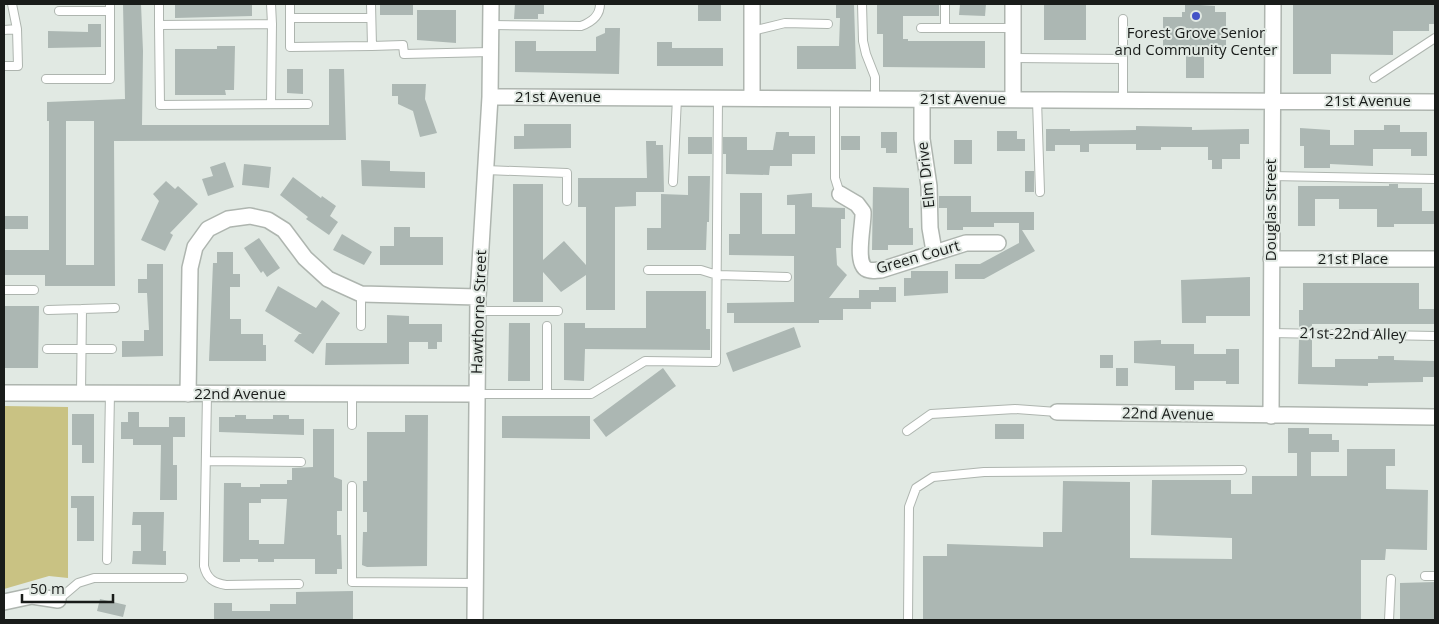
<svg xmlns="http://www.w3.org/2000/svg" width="1439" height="624" font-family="'Open Sans',sans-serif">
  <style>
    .green { fill: #c9c283 }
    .building { fill: #acb7b3; fill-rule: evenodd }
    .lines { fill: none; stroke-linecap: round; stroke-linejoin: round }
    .lane-casing { stroke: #aeb5af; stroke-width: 10 }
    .street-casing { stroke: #aeb5af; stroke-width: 18 }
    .lane { stroke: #fff; stroke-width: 8 }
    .street { stroke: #fff; stroke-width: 15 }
    .poi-dot { fill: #4453c7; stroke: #e1e9e3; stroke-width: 2 }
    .labels { text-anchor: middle; stroke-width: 4; stroke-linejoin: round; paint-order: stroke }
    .poi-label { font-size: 15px; fill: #191c1a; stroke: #e1e9e3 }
    .street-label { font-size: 15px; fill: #191c1a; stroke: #e1e9e3 }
  </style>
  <rect width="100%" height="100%" fill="#e1e9e3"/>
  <path class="green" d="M4,406l64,1v171l-19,-2 -45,13z"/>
  <path class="building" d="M123,4h18l2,47 -1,74h187v-56h15l2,71 -232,1 1,145h-70v-11h-41v-25h45v-129h-2v-19l78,-3zM66,121h28v144h-28z
    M175,4h77v12l-77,2z
    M380,4h33v11h-33z
    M515,4h29v10h-6v5h-24z
    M836,4h18l2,65h-59v-23h42l1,-28h-4z
    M877,4h62v12h-36v23h5v2h77v27l-102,-1v-33h-6z
    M960,4h26l-1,12 -26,-1z
    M1044,4h42v36h-42z
    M1185,4l30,2v6h11v42h-22v24h-18v-24h-4v-8h-19v-29h19v-5h3z
    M1293,4h142v20h-6v7h-36v24l-62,-1v20h-38z
    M698,5h23v16h-23z
    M417,10h39v33l-39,-3z
    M88,24h13v23l-53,1v-17l40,1z
    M605,28h15l-1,46 -104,-2v-31h21v10h60v-14l9,-4z
    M657,42h15v6h51v18h-66z
    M217,46h18l-1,44h-9l1,5h-51v-46h42z
    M287,69h16v25l-16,-1z
    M392,84h34l-1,15 12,34 -17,4 -7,-26 -15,-7v-8h-6z
    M524,124h47v24l-57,1v-13h10z
    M1384,125h16v7h27v24h-16v-7h-38v17l-43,-2v4h-26v-22h-4v-18l30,2v15h24v-15h30z
    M1136,126l56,1v3l57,-1v15h-9v15h-18v10h-10v-9h-4v-13h-47v3h-25v-6h-47v8h-9v-7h-25v6h-9v-22h24v2l66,-1z
    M997,131h20v8h8v12h-28z
    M776,132h13v4h26v18h-23v12h-22l-1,9 -43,-1v-20h-3v-17h24v13h26z
    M881,132h16v21h-11v-5h-5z
    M841,136h19v14h-19z
    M688,137h24v17h-24z
    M954,140h18v24h-18z
    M646,141h10v4h7l1,47h-28v14l-21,1v103h-29v-35l-25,17 -18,-20v30h-30v-118h30v76l21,-19 22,24v-58h-8v-29h69z
    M361,160l29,1v10l35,1v16l-63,-2z
    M225,162l9,25 -26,9 -6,-17 11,-3 -3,-9z
    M244,164l27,3 -2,21 -27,-3z
    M1025,171h9v21h-9z
    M688,176h22l-1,46h-2l-1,28h-59v-22h14v-34l27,1z
    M293,177l28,21 1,-2 14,10 -6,10 8,6 -9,13 -23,-16 2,-2 -28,-22z
    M166,181l9,8 3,-3 20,18 -28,29 3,2 -8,16 -24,-11 18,-39 -6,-7z
    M1389,184h9v4h24v23h13v13h-41v3h-17v-18h-38v-10h-24v27h-17v-40h91z
    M873,187l36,1v40h4v17h-25v5h-16z
    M740,193h22v41h33v-29h-8v-10l25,-2v14l33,1v11h-4v29h-5l1,17 10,10 -18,23h30v-8h20v-3h17v15h-25v7h-28v11h-24v3h-85v-10h-7v-10l67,-1v-46l-65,-1v-21h11z
    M939,196h32v16h63v18h-12l13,21 -51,28h-29v-15h25l39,-21v-20h-25v4h-31v3h-16v-22h-8z
    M4,216h24v13h-24z
    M394,227h16v10h33v28h-63v-19h14z
    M342,234l30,18 -8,13 -31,-15z
    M259,238l21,30 -13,9 -4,-6 -2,2 -17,-25z
    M217,252h16v22h7v13h-10v32h11v15h22v11h3v16h-57l4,-98h4z
    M147,264h16v92l-41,1v-16h22v-11h5l-2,-37h-9v-14h9z
    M911,271h37v22l-44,3v-18h7z
    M1250,277v39h-44v7h-24l-1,-43z
    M1303,283h116v26h16v15h-123v4h-13v-18h4z
    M278,286l38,22 6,-8 18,13 -27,41 -19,-13 5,-7h3l-37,-23z
    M646,291h60v38h4v21l-125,-1 -1,32 -20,-1v-57h21v5h61z
    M4,306h35l-1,62h-34z
    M387,315l22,1v8h33v18h-5v7h-9v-7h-19v22l-84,1 1,-22h61z
    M509,323h21v58h-22z
    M794,327l7,20 -68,25 -7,-19z
    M1299,339h13v28h23v-8h43v-3h16v4l41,1v16h-12v5l-55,1v3l-70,-2z
    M1161,340v4h33v10h32v-5h13v35h-13v-3h-32v9h-19v-24l-41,-3v-22z
    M1100,355h13v13h-13z
    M663,368l13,18 -70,51 -13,-17z
    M1116,368h12v18h-12z
    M128,412h11v15h30v-10h16v20h-12v28h4v35h-17l1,-55h-28v-6h-12v-17h7z
    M72,414h22v49h-12v-18h-10z
    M235,415h11v4h27v-4h16v4h15v16l-85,-3v-15h16z
    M405,415h23l-1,151 -60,1 -5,-2 1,-33h4v-20h-4v-31h4v-49h38z
    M502,416h88v23l-88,-1z
    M995,424h29v15h-29z
    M1288,428h21v6h23v6h7v12h-28v24h36v-27h48v17h-9v23l42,1 -1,60 -41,-1 -1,11h-24v60h-438v-64h24v-12l96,3v-15h19l1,-51 67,1v76l102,1v-21l-81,-3 1,-55h79v14h21v-18h45v-23h-9z
    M313,429h21v48l8,3v31h-5v24h4l1,34h-5v5h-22v-15h-41v3h-16v-3h-18v3h-17l1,-79h17v4h19v-3h27v-4h5v-12l21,-1zM261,499h26l-3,45h-25v-4h-10v-37h12z
    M71,496h23v45h-17v-33h-6z
    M133,512h31l-1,39h3v14l-34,-1 1,-13h8v-26h-9z
    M1435,582v38h-35v-37z
    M353,591v29h-139v-17h18v8h38v-7h26v-12z
    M100,599l26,6 -3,12 -26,-6z"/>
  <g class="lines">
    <g class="lane-casing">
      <path id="lane" d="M12,4l5,25
        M159,4v21l113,-1 -1,-20
        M290,4v43l82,-1
        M371,4l1,42 31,-1 1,9 86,-2
        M862,4l1,37 3,13 9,23v22
        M59,11h51
        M290,18h81
        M159,25l1,80 148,-1
        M491,25l90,1c11,-4 19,-10 19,-22
        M921,28h92
        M945,28v-24
        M4,30l13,-1 1,37h-14
        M752,31l33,-8 43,1
        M1013,58l110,1
        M1374,78l61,-40
        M46,79h64v-75
        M835,98v80l5,16
        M1037,100l3,92
        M1123,100v-81
        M271,104l1,-80
        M486,170l81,3v28
        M1271,176l164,3
        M673,182l4,-84
        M648,270h53l16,5 70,2
        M4,290h30
        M82,309l33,-1
        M48,310l34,-1 -1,84
        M478,311h80
        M361,326v-32
        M547,326v68
        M1271,333l164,3
        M47,349h65
        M207,394l-3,172c3,13 10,17 22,19l73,-1
        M352,394v31
        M477,394h114l54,-33 71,1 2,-264
        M907,431l24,-17 84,-5 42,3
        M206,461l95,1
        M352,486v96l124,1
        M107,560l3,-167
        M1425,576h10
        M58,600l20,-17 16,-5h89
        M908,620l1,-113 7,-19 17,-11 51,-5 258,-2
        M1389,620l2,-41"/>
    </g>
    <g class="street-casing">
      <path id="street" d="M490,97l945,5
        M752,98v-94
        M922,99v40l7,47 1,42 4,23
        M1013,99v-95
        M840,194l17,10 6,8c1,12 -10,55 6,58 3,1 8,0 12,0l85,-27h32
        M1271,259h164
        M4,393l473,1
        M188,394l2,-126 5,-21 13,-18 20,-10 22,-3 18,4 16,10 21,28 23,21 33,15 117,3
        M1057,412l378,5
        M1271,416l2,-412
        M4,602l28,-6 26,4
        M475,620l3,-323 12,-200 1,-93"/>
    </g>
    <use href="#lane" class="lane"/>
    <use href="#street" class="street"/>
  </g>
  <circle class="poi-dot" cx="1196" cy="16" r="5"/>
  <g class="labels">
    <g class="poi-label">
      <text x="1196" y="38">Forest Grove Senior<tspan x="1196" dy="17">and Community Center</tspan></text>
    </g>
    <g class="street-label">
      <text x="558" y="102">21st Avenue</text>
      <text x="963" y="104">21st Avenue</text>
      <text x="1368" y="106">21st Avenue</text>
      <text transform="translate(926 175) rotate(-96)" y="5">Elm Drive</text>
      <text transform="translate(1271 210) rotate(-90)" y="5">Douglas Street</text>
      <text transform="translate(918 257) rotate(-16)" y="5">Green Court</text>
      <text x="1353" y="264">21st Place</text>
      <text transform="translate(479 312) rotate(-88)" y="5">Hawthorne Street</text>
      <text transform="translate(1353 334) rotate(1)" y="5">21st-22nd Alley</text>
      <text x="240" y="399">22nd Avenue</text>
      <text transform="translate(1168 414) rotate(1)" y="5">22nd Avenue</text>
    </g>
  </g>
  <rect width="1439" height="624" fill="none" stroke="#191c1a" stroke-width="10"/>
  <path d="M22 594v8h91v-8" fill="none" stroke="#191c1a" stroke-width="2.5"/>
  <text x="30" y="594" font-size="15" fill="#191c1a" stroke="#e1e9e3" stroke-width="4" paint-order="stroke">50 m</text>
</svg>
